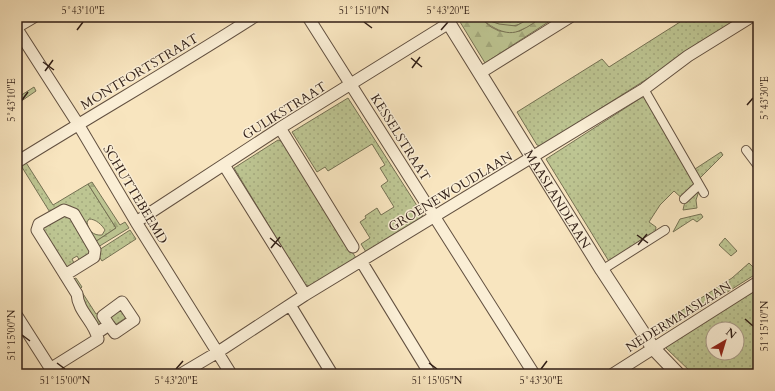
<svg xmlns="http://www.w3.org/2000/svg" width="775" height="391" font-family="Cardo,serif">
  <style>
    .grass { fill: url(#grass-dots); stroke: #767254; fill-rule: evenodd }
    .forest { fill: url(#forest-firs); stroke: #767254 }
    .garden { fill: #bdc592; stroke: #767254 }
    .lines { fill: none; stroke-linecap: round; stroke-linejoin: round }
    .pedestrian-casing { stroke: #625040; stroke-width: 10 }
    .minor-casing { stroke: #625040; stroke-width: 13 }
    .tertiary-casing { stroke: #625040; stroke-width: 15 }
    .pedestrian { stroke: #faeed5; stroke-width: 8 }
    .minor { stroke: #faeed5; stroke-width: 11 }
    .tertiary { stroke: #faeed5; stroke-width: 13 }
    .ticks { fill: none; stroke: #301e16; stroke-width: 1.5 }
    .labels { text-anchor: middle; stroke-width: 3; stroke-linejoin: round; paint-order: stroke }
    .street-label { font-size: 13px; fill: #301e16; stroke: #faeed5 }
    .neatline { fill: none; stroke: #301e16; stroke-width: 1.5 }
    .ticks-label { font-size: 10px; text-anchor: middle; fill: #301e16 }
  </style>
  <defs>
    <pattern id="grass-dots" width="8" height="8" patternUnits="userSpaceOnUse"><rect width="8" height="8" fill="#bdc592"/><path d="M2 2h.1M6 6h.1" fill="none" stroke="#a3a97d" stroke-width="1.8" stroke-linecap="round"/></pattern>
    <pattern id="forest-firs" width="22" height="20" patternUnits="userSpaceOnUse"><rect width="22" height="20" fill="#bdc592"/><path d="M5 1l3.5 6h-7zM16 11l3.5 6h-7z" fill="#a3a97d"/></pattern>
  </defs>
  <rect width="100%" height="100%" fill="#f8e5bf"/>
  <filter id="stains"><feTurbulence type="fractalNoise" baseFrequency=".005" numOctaves="4"/><feColorMatrix values="0 0 0 0 .2 0 0 0 0 .09 0 0 0 0 .02 0 0 0 .5 -.17"/></filter>
  <radialGradient id="worn" r=".72"><stop offset=".6" stop-color="#630" stop-opacity="0"/><stop offset="1" stop-color="#630" stop-opacity=".3"/></radialGradient>
  <path class="grass" d="M486,17h46c-5,3 -10,7 -15,8 -9,3 -25,-1 -31,-8z
    M677,17h68l-204,129 -4,-1 -20,-33 85,-53 7,8 71,-45z
    M644,96l55,95 -3,9 1,8 -14,2 2,-9 -11,-10 -14,14 -11,17 7,5 -1,7 -45,29 -64,-104z
    M348,98l75,117 -4,5 -53,32 -5,-8 9,-6 -10,-16 6,-4 -1,-2 12,-8 4,7 13,-8 -13,-21 7,-5 -8,-13 5,-3 -13,-21 -44,27 -3,-4 -8,5 -25,-40z
    M278,140l5,2 73,116 -44,29 -8,-3 -70,-116z
    M721,152l2,3 -23,23 -5,-9z
    M25,161l28,44 35,-21 28,44 -21,14 -19,-30 -25,2 -31,-50zM89,219c7,0 13,6 16,11l-3,5c-9,1 -14,-5 -15,-13z
    M63,213l9,3 20,38 -12,7 -3,-5 -5,3 3,6 -5,3h-7l-23,-36 2,-7z
    M701,214l2,3 -6,5 -4,-3 -20,13 7,-13z
    M130,230l6,9 -34,22 -4,-6 1,-5z
    M725,238l12,13 -6,5 -12,-11z
    M749,263l7,7v4l-94,59 -4,-7 74,-48z
    M76,278l6,9 -2,2 16,25 2,-1 4,8v3l-4,3 -27,-47z
    M758,288v86h-65l-27,-26 1,-3zM713,329h24v24h-24z
    M122,309l5,8 -12,8 -6,-8z"/>
  <path class="forest" d="M457,17h22l12,10 8,4h21l22,-14h14l-71,46z
    M34,87l2,4 -19,13v-6z
    M92,182l28,43 5,-3 4,6 -31,19 -3,-5 21,-14 -28,-44z"/>
  <path class="garden" d="M479,17h7l4,4 9,3 17,2 16,-9h10c-6,4 -13,10 -21,13 -15,8 -31,-4 -42,-13z"/>
  <g class="lines">
    <g class="pedestrian-casing">
      <path id="pedestrian" d="M644,89l60,104
        M746,150l12,16
        M684,199l15,-14
        M602,270l63,-40"/>
    </g>
    <g class="minor-casing">
      <path id="minor" d="M308,17l226,357
        M17,27l17,-10
        M17,29l61,95 58,98 95,152
        M480,73l90,-56
        M280,128l73,119
        M17,162c79,-49 159,-95 237,-145
        M224,165l81,130
        M136,222l144,-94 169,-105
        M361,261l69,113
        M290,305l42,69
        M17,316l37,58
        M97,333l12,-8 6,8 19,-13 -12,-18 -19,14 6,9
        M50,369l48,-30c-3,-17 -20,-27 -21,-45l-40,-64 2,-6 25,-14 10,4 21,36 -1,7 -29,18
        M181,374l37,-22 87,-57 339,-206 44,-33 63,-39
        M613,374l145,-92"/>
    </g>
    <g class="tertiary-casing">
      <g id="tertiary">
        <path id="s1" d="M445,17l157,253 51,78 25,26"/>
      </g>
    </g>
    <use href="#pedestrian" class="pedestrian"/>
    <use href="#minor" class="minor"/>
    <use href="#tertiary" class="tertiary"/>
  </g>
  <path class="ticks" d="M364,22l8,6M77,30l6,-8M441,30l7,-8M411,58l11,9M43,62l11,8M412,68l8,-11M45,71l8,-11M22,100l6,-8M747,105l6,-7M637,235l11,8M270,238l11,9M638,245l9,-11M271,248l9,-11M745,319l8,7M22,335l8,6M57,363l8,6M429,363l8,6M176,369l7,-8M541,369l6,-8"/>
  <g class="labels">
    <g class="street-label">
      <text transform="translate(139 71) rotate(-31)" y="5">MONTFORTSTRAAT</text>
      <text transform="translate(284 110) rotate(-32)" y="5">GULIKSTRAAT</text>
      <text transform="translate(401 137) rotate(58)" y="5">KESSELSTRAAT</text>
      <text transform="translate(450 191) rotate(-31)" y="5">GROENEWOUDLAAN</text>
      <text transform="translate(136 194) rotate(59)" y="5">SCHUTTEBEEMD</text>
      <text dy="5" stroke="none"><textPath href="#s1" startOffset="214">MAASLANDLAAN</textPath></text>
      <text transform="translate(678 316) rotate(-32)" y="5">NEDERMAASLAAN</text>
    </g>
  </g>
  <rect width="775" height="391" fill="none" stroke="#f8e5bf" stroke-width="44"/>
  <g transform="translate(725 341) rotate(38)"><circle r="19" fill="#faeed5" stroke="#a99b89"/>
  <path d="M0-3L7 15L0 10L-7 15Z" fill="#8f2418"/>
  <text y="-6" font-size="11" font-weight="bold" text-anchor="middle" fill="#301e16">N</text>
  </g>
  <rect x="22" y="22" width="731" height="347" class="neatline"/>
  <g class="ticks-label">
    <text x="83" y="14">5°43'10"E</text>
    <text x="364" y="14">51°15'10"N</text>
    <text x="448" y="14">5°43'20"E</text>
    <text transform="translate(764 98) rotate(-90)" y="4">5°43'30"E</text>
    <text transform="translate(11 100) rotate(-90)" y="4">5°43'10"E</text>
    <text transform="translate(764 326) rotate(-90)" y="4">51°15'10"N</text>
    <text transform="translate(11 335) rotate(-90)" y="4">51°15'00"N</text>
    <text x="65" y="384">51°15'00"N</text>
    <text x="176" y="384">5°43'20"E</text>
    <text x="437" y="384">51°15'05"N</text>
    <text x="541" y="384">5°43'30"E</text>
  </g>
  <rect width="100%" height="100%" filter="url(#stains)"/>
  <rect width="100%" height="100%" fill="url(#worn)"/>
</svg>
